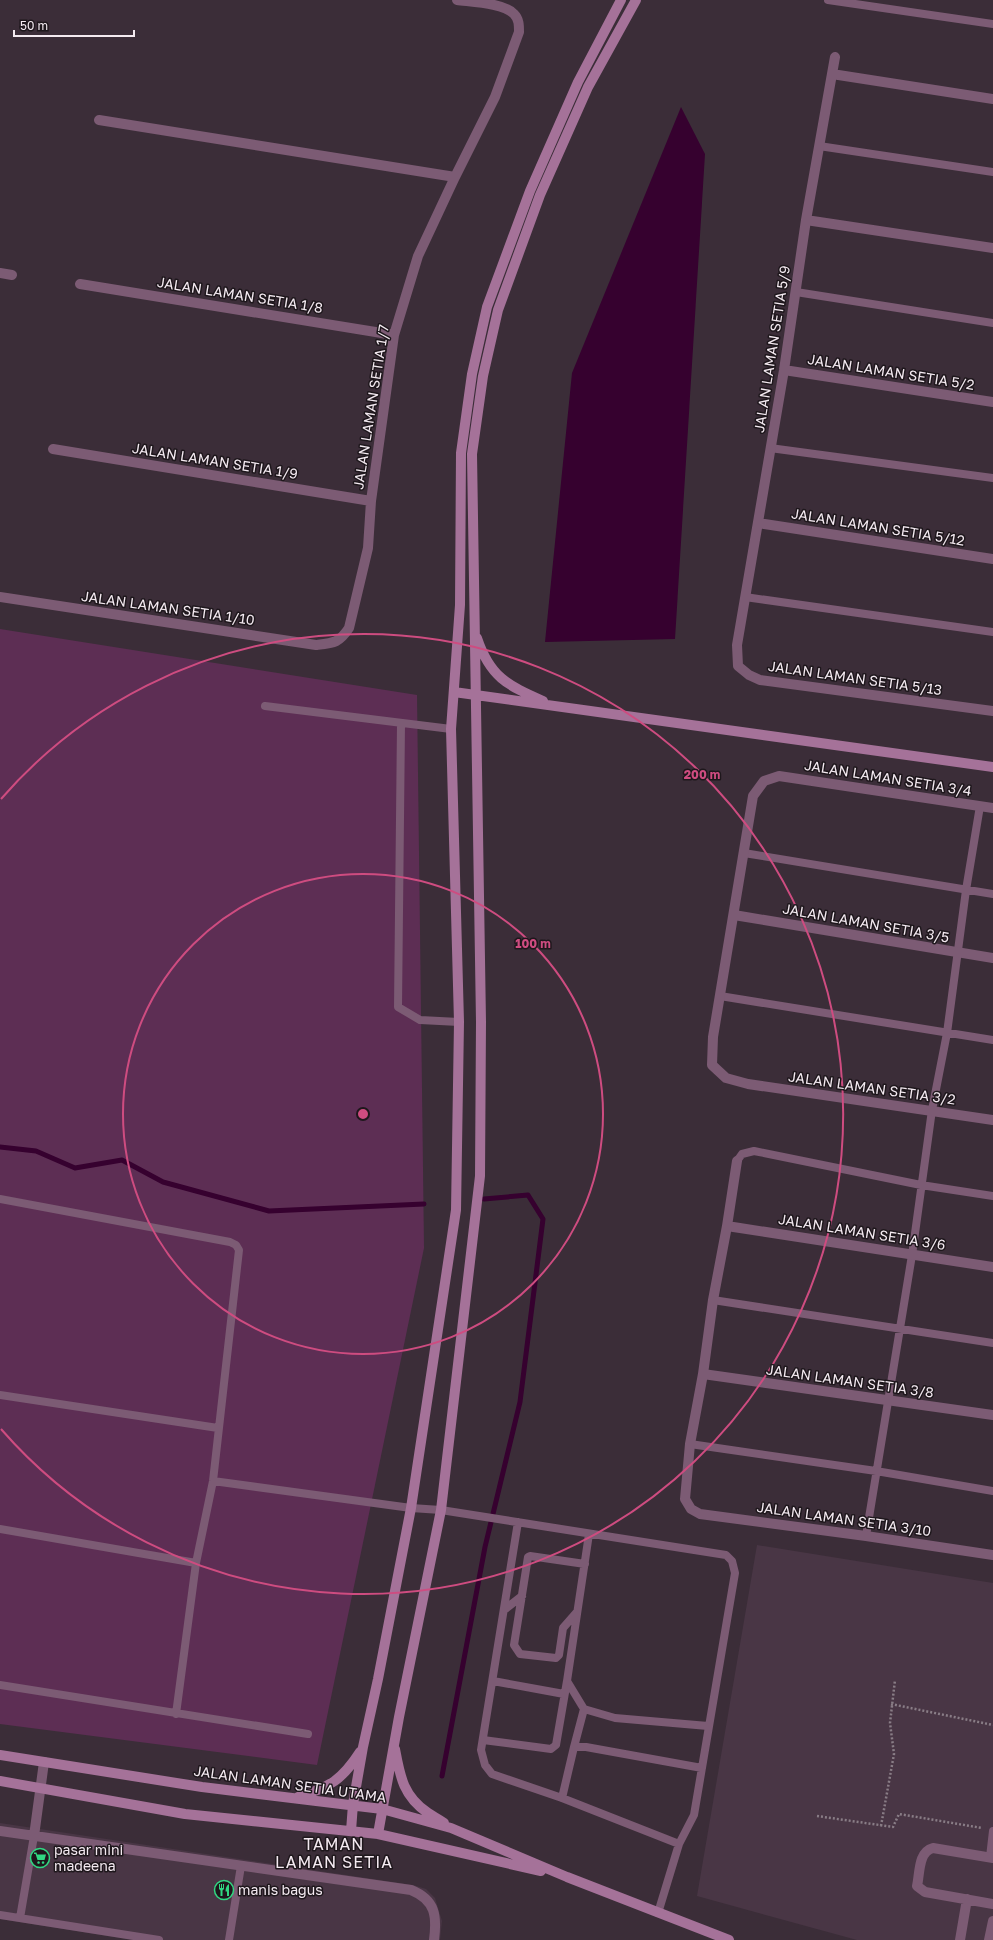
<svg xmlns="http://www.w3.org/2000/svg" width="993" height="1940" font-family="'Golos Text',sans-serif">
  <style>
    .built { fill: #493645 }
    .green { fill: #5d2e54 }
    .water { fill: #36012f }
    .lines { fill: none; stroke-linecap: round; stroke-linejoin: round }
    .stream { stroke: #36012f; stroke-width: 5 }
    .path { stroke: #897d86; stroke-width: 2.5; stroke-dasharray: 2 2; stroke-linecap: butt }
    .lane { stroke: #7c5b74; stroke-width: 8 }
    .street { stroke: #7c5b74; stroke-width: 10 }
    .secondary { stroke: #a57299; stroke-width: 10 }
    .ring { fill: none; stroke: #ce4c80; stroke-width: 2 }
    .labels { text-anchor: middle; stroke-width: 3; stroke-linejoin: round; paint-order: stroke }
    .street-label { font-size: 14px; fill: #f4eaf1; stroke: #1e171c }
    .poi-label { font-size: 14px; fill: #f4eaf1; stroke: #1e171c; text-anchor: start }
    .quarter-label { font-size: 16px; letter-spacing: 1px; fill: #f4eaf1; stroke: #1e171c }
    .centre { fill: #ce4c80; stroke: #1e171c; stroke-width: 2 }
    .ring-label { font-size: 12px; text-anchor: middle; font-weight: bold; fill: #ce4c80; stroke: #1e171c; stroke-width: 3; stroke-linejoin: round; paint-order: stroke }
  </style>
  <rect width="100%" height="100%" fill="#3b2d38"/>
  <path class="built" d="M757,1545l236,38v357h-136l-160,-44z
    M0,1823l413,62 13,4 9,9 7,23 -2,19h-307l-133,-21z"/>
  <path class="green" d="M0,629l417,66 7,553 -107,517 -317,-41z"/>
  <path class="water" d="M681,107l24,47 -30,485 -130,3 27,-269z"/>
  <g class="lines">
    <path class="stream" d="M0,1147l36,4 39,17 47,-8 41,22 106,29 155,-7
      M442,1776l43,-229 35,-145 23,-183 -15,-24 -44,4"/>
    <path class="path" d="M891,1704l102,21
      M817,1816l76,11 6,-13 83,14
      M881,1826l13,-72 -4,-31 5,-43"/>
    <path class="lane" d="M828,0l165,24
      M819,146l174,26
      M796,292l197,31
      M770,448l223,30
      M745,597l248,35
      M265,706l186,23
      M401,724l-3,283 22,13 39,2
      M744,853l249,41
      M720,996l273,44
      M737,1161l5,-7 12,-3 167,34 72,11
      M0,1199l230,43 6,3 3,5 -26,231 -17,82 -20,151
      M713,1300l280,43
      M0,1395l218,33
      M690,1444l186,27 117,20
      M213,1481l198,27 30,2 285,45 6,6 3,12 -41,242 -15,29 -21,69
      M518,1522l-37,228 4,15 7,9 70,24 117,46
      M0,1529l196,34
      M589,1534l-22,147 17,28 31,9 93,8
      M866,1536l46,-281 20,-145 15,-77 19,-143 14,-84
      M504,1610l18,-14
      M577,1612l-14,16 -4,27 -3,3 -36,-4 -6,-9 14,-88 2,-1 55,8
      M493,1681l71,13
      M0,1685l308,49
      M483,1740l68,9 5,-4 11,-64
      M574,1747h12l116,21
      M562,1798l12,-51 10,-38
      M990,1857l3,-26
      M0,1915l159,25
      M20,1918l14,-82
      M229,1940l12,-74"/>
    <path class="street" d="M835,57l-29,163 -22,150 -47,275 1,21 11,9 11,5 233,31
      M832,74l161,25
      M99,120l356,57
      M806,220l187,28
      M0,273l12,2
      M80,284l314,51
      M784,370l209,32
      M53,449l318,52
      M758,523l235,36
      M0,597l316,48c18,-2 23,-2 33,-17l19,-80 3,-47 23,-166 24,-79 37,-79 40,-80 24,-65c0,-7 0,-13 -5,-18 -10,-11 -42,-12 -57,-14
      M993,808l-214,-32 -15,5 -11,15 -40,241 -1,28 14,13 22,6 245,36
      M734,915l259,43
      M737,1161l-10,65 -14,74 -10,74 -13,70 -5,55 6,10 9,5 166,22 127,19
      M727,1226l266,41
      M703,1374l290,41
      M0,1831l411,59c25,10 26,27 23,50
      M34,1836l10,-74
      M993,1858l-60,-10c-15,4 -13,25 -16,38l8,6 68,12
      M960,1940l7,-41
      M989,1940l4,-19"/>
    <path class="secondary" d="M477,638c13,39 30,47 66,63
      M454,692l539,75
      M395,1749c5,27 8,47 33,64 6,4 11,6 16,10
      M0,1755l202,32 180,22 69,19 116,49 162,63
      M0,1781l185,33 193,20 163,37
      M298,1797c32,-10 44,-17 62,-45
      M351,1831l2,-27 10,-57 15,-68 33,-171 45,-298 3,-188 -8,-293 9,-124 1,-152 11,-79 15,-67 43,-116 48,-109 43,-82
      M378,1834l21,-117 42,-207 39,-334 1,-154 -9,-568 11,-78 15,-66 42,-115 48,-108 48,-87"/>
  </g>
  <g class="ring">
    <circle cx="363" cy="1114" r="240"/>
    <path d="M1 799A480 480 0 1 1 1 1429"/>
  </g>
  <defs>
    <g id="supermarket-ring" transform="scale(1)"><circle r="9.5" fill="#1e171c" stroke="#30d882" stroke-width="1.5"/><path d="M-6-5.5h2.5l.6 2H6L4.5 2H-2.5L-4.4-4H-6ZM-1.5 3.2a1.3 1.3 0 1 0 .1 0ZM3 3.2a1.3 1.3 0 1 0 .1 0Z" fill="#30d882"/></g>
    <g id="restaurant-ring" transform="scale(1)"><circle r="9.5" fill="#1e171c" stroke="#30d882" stroke-width="1.5"/><path d="M-5-6h1v4h1v-4h1v4h1v-4h1v5L-1.5 .5V6h-2V.5L-5-1ZM5-6V6H3V1.5H1.5Q1.5-4 5-6Z" fill="#30d882"/></g>
  </defs>
  <g fill-rule="evenodd">
    <use href="#supermarket-ring" x="40" y="1858"/>
    <use href="#restaurant-ring" x="224" y="1890"/>
  </g>
  <g class="labels">
    <g class="street-label">
      <text transform="translate(240 295) rotate(9)" y="5">JALAN LAMAN SETIA 1/8</text>
      <text transform="translate(772 349) rotate(-81)" y="5">JALAN LAMAN SETIA 5/9</text>
      <text transform="translate(891 372) rotate(9)" y="5">JALAN LAMAN SETIA 5/2</text>
      <text transform="translate(371 407) rotate(-81)" y="5">JALAN LAMAN SETIA 1/7</text>
      <text transform="translate(215 461) rotate(9)" y="5">JALAN LAMAN SETIA 1/9</text>
      <text transform="translate(878 527) rotate(9)" y="5">JALAN LAMAN SETIA 5/12</text>
      <text transform="translate(168 608) rotate(8)" y="5">JALAN LAMAN SETIA 1/10</text>
      <text transform="translate(855 678) rotate(8)" y="5">JALAN LAMAN SETIA 5/13</text>
      <text transform="translate(888 778) rotate(9)" y="5">JALAN LAMAN SETIA 3/4</text>
      <text transform="translate(866 923) rotate(10)" y="5">JALAN LAMAN SETIA 3/5</text>
      <text transform="translate(872 1088) rotate(8)" y="5">JALAN LAMAN SETIA 3/2</text>
      <text transform="translate(862 1232) rotate(9)" y="5">JALAN LAMAN SETIA 3/6</text>
      <text transform="translate(850 1381) rotate(8)" y="5">JALAN LAMAN SETIA 3/8</text>
      <text transform="translate(844 1519) rotate(8)" y="5">JALAN LAMAN SETIA 3/10</text>
      <text transform="translate(290 1784) rotate(8)" y="5">JALAN LAMAN SETIA UTAMA</text>
    </g>
    <g class="poi-label">
      <text x="54" y="1855">pasar mini<tspan x="54" dy="16">madeena</tspan></text>
      <text x="238" y="1895">manis bagus</text>
    </g>
    <g class="quarter-label">
      <text x="334" y="1850">TAMAN<tspan x="334" dy="18">LAMAN SETIA</tspan></text>
    </g>
  </g>
  <circle cx="363" cy="1114" r="6" class="centre"/>
  <g class="ring-label">
    <text x="702" y="779">200 m</text>
    <text x="533" y="948">100 m</text>
  </g>
  <path d="M14 30v6h120v-6" fill="none" stroke="#f4eaf1" stroke-width="2"/>
  <text x="20" y="30" font-size="12" fill="#f4eaf1" stroke="#1e171c" stroke-width="3" paint-order="stroke">50 m</text>
</svg>
